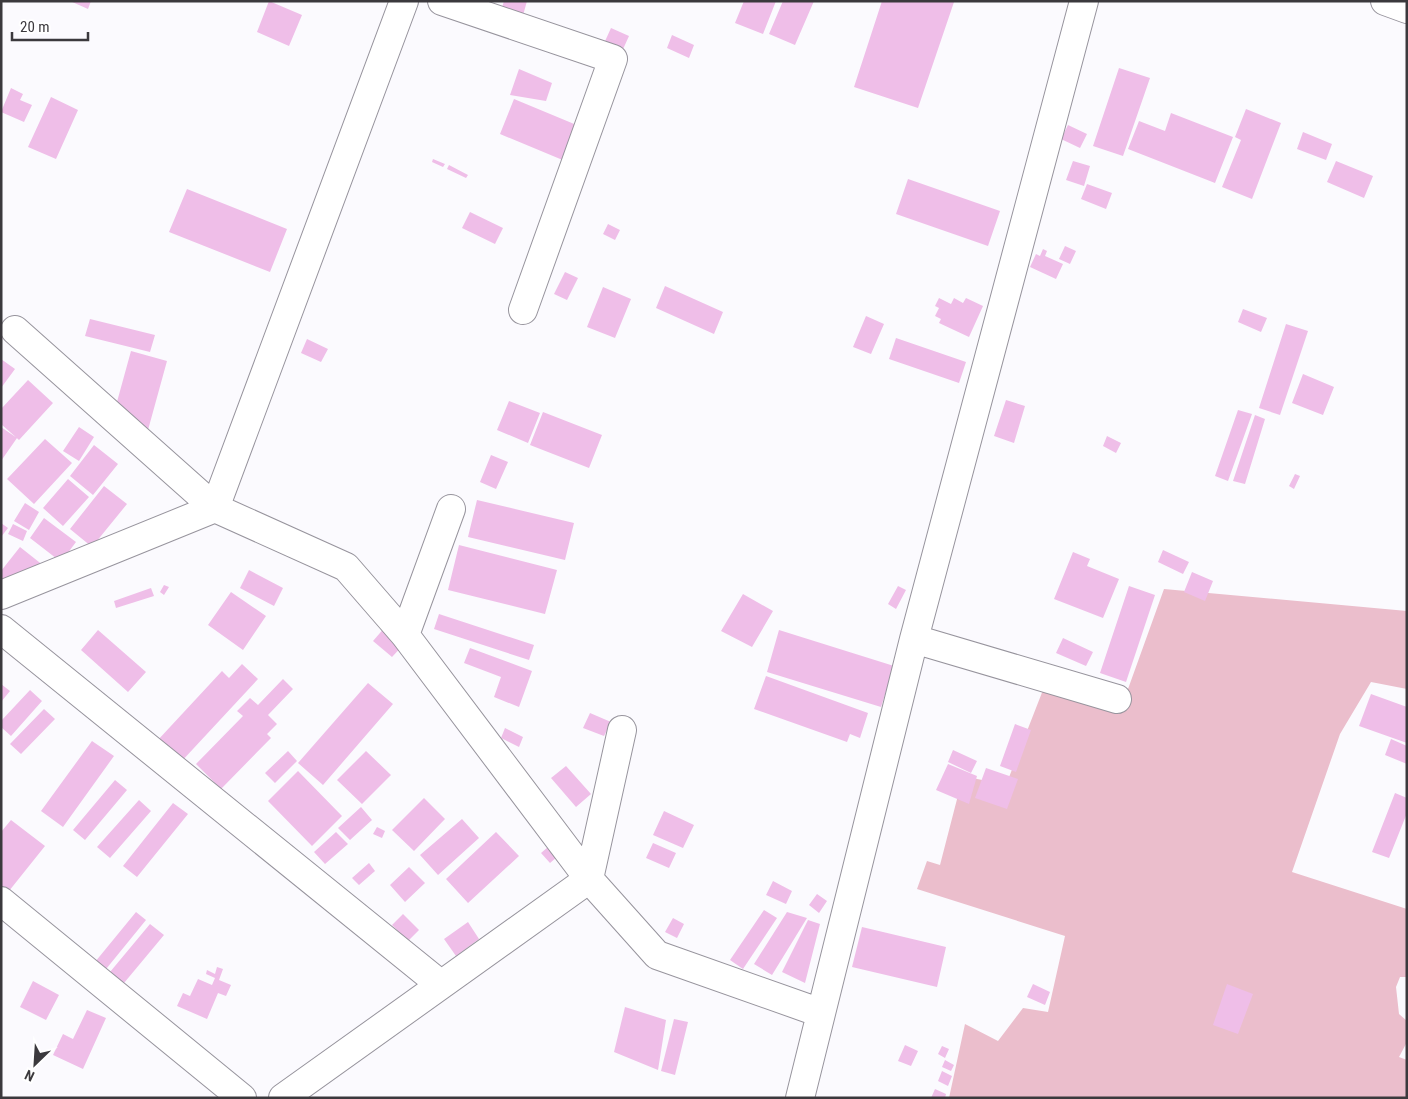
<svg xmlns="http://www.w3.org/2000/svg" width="1408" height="1099" font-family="'Roboto Condensed',sans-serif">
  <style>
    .green { fill: #ebbecc }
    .building { fill: #efbee8 }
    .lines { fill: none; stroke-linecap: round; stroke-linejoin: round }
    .street-casing { stroke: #97949d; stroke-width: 30 }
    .secondary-casing { stroke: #97949d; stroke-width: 30 }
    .street { stroke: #fff; stroke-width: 28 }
    .secondary { stroke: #fff; stroke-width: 28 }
  </style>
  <rect width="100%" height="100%" fill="#fbfafe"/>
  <path class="green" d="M1164,589l243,22v78l-36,-7 -31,52 -48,138 115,37v68h-7l-4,10 3,27 8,7v21l-8,15 8,3v38h-458l16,-74 33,17 25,-33 25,4 17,-76 -148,-47 10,-28 13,4 23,-89 43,9 37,-95 76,24z"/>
  <path class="building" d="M70,1h21l-3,8z
    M269,1l33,14 -13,31 -32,-14z
    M504,1h23l-5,18 -21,-8z
    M744,1h32l-13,33 -28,-11z
    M783,1h31l-19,44 -26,-11z
    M882,1l72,1 -36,106 -64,-21z
    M611,28l18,8 -10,22 -18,-8z
    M672,35l22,10 -5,13 -22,-10z
    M1119,68l31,10 -27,78 -30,-10z
    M519,69l33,14 -6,18 -36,-6z
    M11,88l12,6 -3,6 12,5 -8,17 -23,-10z
    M51,97l27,13 -22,49 -28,-12z
    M514,99l65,27 -14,35 -65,-27z
    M1246,109l35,14 -29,76 -30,-12 19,-47 -6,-3z
    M1171,113l62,24 -18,46 -87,-34 11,-28 26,10z
    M1068,125l19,9 -7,14 -19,-9z
    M1303,132l29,12 -6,16 -29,-11z
    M433,159l12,5 -2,3 -11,-5z
    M1073,161l17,5 -6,20 -18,-6z
    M1336,161l37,15 -9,22 -37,-16z
    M449,165l19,10 -2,3 -19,-9z
    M908,179l92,32 -12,35 -92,-32z
    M1087,184l25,9 -6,16 -25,-10z
    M187,189l100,40 -17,43 -101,-40z
    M470,212l33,16 -8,16 -33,-16z
    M608,224l12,6 -5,10 -12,-6z
    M1065,246l11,5 -6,13 -11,-5z
    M1043,249l4,2 -2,5 18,8 -7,15 -26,-12 6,-13 4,2z
    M565,272l13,6 -11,22 -13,-6z
    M665,286l58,26 -9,22 -58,-26z
    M603,287l28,12 -16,39 -28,-11z
    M939,298l12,6 3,-6 9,5 3,-5 17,8 -14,31 -30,-14 2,-4 -6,-3 4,-8 -4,-2z
    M1243,309l24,9 -6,14 -23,-10z
    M866,316l18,8 -13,30 -18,-7z
    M90,319l65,16 -5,17 -65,-16z
    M1286,324l22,7 -28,84 -21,-7z
    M896,338l70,24 -7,21 -70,-24z
    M307,339l21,10 -7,13 -20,-9z
    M131,351l36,10 -19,69 -36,-10z
    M1,359l14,10 -14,19z
    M1303,374l31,13 -11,28 -31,-12z
    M28,380l25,23 -34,37 -18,-16v-15z
    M1006,400l19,6 -11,37 -20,-7z
    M509,401l31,12 -12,30 -31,-13z
    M1238,410l14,4 -24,67 -13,-5z
    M543,412l59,23 -13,33 -59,-23z
    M1255,415l10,4 -20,65 -12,-3z
    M1,427l16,11 -16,23z
    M79,427l15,10 -15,24 -16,-10z
    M1107,436l14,7 -5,10 -13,-7z
    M45,439l27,24 -38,41 -27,-25z
    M94,445l24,19 -25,31 -23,-19z
    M491,455l17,7 -12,27 -16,-7z
    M1295,474l5,2 -6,13 -5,-3z
    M68,479l21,18 -26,29 -20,-18z
    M104,486l23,18 -35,43 -22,-18z
    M477,500l97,23 -9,37 -97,-23z
    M25,503l14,9 -10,18 -15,-9z
    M44,518l32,24 -15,20 -31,-24z
    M1,523l7,5 -7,9z
    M13,524l14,7 -4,10 -15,-7z
    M459,545l98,25 -12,44 -97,-24z
    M20,547l24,19 -43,25v-20z
    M1163,550l26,12 -6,12 -25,-12z
    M1073,552l17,7 -3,7 32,13 -16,39 -49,-19z
    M249,570l34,18 -9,18 -34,-18z
    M1192,572l21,9 -8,20 -21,-9z
    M164,585l5,2 -5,8 -4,-3z
    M898,586l8,4 -10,19 -8,-5z
    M1129,586l26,9 -29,87 -26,-9z
    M151,588l3,8 -38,12 -2,-7z
    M231,592l35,24 -23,34 -35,-25z
    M743,594l30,17 -21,36 -31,-16z
    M439,614l95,31 -5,15 -95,-31z
    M386,626l19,17 -13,14 -19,-16z
    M98,630l48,42 -18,20 -47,-42z
    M779,630l115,36 -13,41 -114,-35z
    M1063,638l30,14 -7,14 -30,-13z
    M470,648l62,23 -13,36 -25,-10 7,-20 -37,-14z
    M242,664l16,15 -78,84 -23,-22 65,-70 7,7z
    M766,676l102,37 -8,25 -10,-4 -3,8 -93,-33z
    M283,679l10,10 -25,26 9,9 -10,10 4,4 -50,51 -25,-25 47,-48 -6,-5 13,-13 8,7z
    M368,683l25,21 -70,81 -25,-22z
    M1,684l9,7 -9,11z
    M30,690l12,11 -31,35 -10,-9v-6z
    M1371,694l36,13v36l-48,-17z
    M44,709l11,10 -34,35 -11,-10z
    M590,713l21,9 -7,14 -21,-8z
    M1015,724l16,6 -15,42 -16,-6z
    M505,728l18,9 -4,10 -18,-9z
    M1391,739l16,7v18l-22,-9z
    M92,741l22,15 -51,71 -22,-16z
    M953,750l24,11 -6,12 -23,-11z
    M288,751l9,10 -22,22 -10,-10z
    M366,751l25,24 -29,29 -25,-24z
    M948,764l29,12 -8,28 -33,-14z
    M566,766l25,28 -15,13 -25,-29z
    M986,768l32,11 -11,30 -32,-11z
    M298,771l44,45 -30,30 -44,-45z
    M115,780l12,10 -42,50 -12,-10z
    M1395,793l12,5v15l-18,45 -17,-6z
    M424,798l21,21 -31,32 -22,-21z
    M139,800l12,11 -41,47 -13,-11z
    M173,803l15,11 -51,63 -14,-11z
    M361,807l11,13 -22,20 -12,-12z
    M664,811l30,14 -11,23 -30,-13z
    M462,819l17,19 -41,37 -18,-20z
    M11,820l34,26 -44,55v-69z
    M377,827l8,4 -3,7 -9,-4z
    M336,832l12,12 -23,20 -11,-12z
    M496,832l23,24 -51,47 -22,-24z
    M555,841l9,10 -14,12 -9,-10z
    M653,843l23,10 -7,15 -23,-10z
    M369,863l6,8 -16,14 -7,-7z
    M409,867l16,16 -20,19 -15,-17z
    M773,881l19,10 -6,13 -20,-9z
    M817,894l10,7 -8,12 -10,-8z
    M764,910l13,8 -34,51 -13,-9z
    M136,912l10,8 -44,54 -16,-1z
    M787,912l20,6 -35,57 -18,-11z
    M403,914l16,16 -11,11 -16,-16z
    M673,918l11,6 -7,14 -12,-6z
    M808,920l12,4 -15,59 -23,-11z
    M468,922l11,17 -23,17 -12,-17z
    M150,924l14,11 -50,60 -14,-11z
    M862,927l84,20 -9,40 -85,-20z
    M217,967l6,2 -4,11 12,5 -5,11 -8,-3 -11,26 -30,-13 6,-13 7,3 8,-17 14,6 3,-7 -9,-4 1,-4 8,4z
    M33,981l26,14 -13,25 -26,-13z
    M1033,984l17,8 -5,13 -18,-8z
    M1227,984l26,10 -15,40 -25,-9z
    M625,1007l41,13 -8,50 -44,-18z
    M87,1010l19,8 -23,51 -30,-14 10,-21 10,5z
    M674,1019l14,3 -13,53 -14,-4z
    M905,1045l13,6 -7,15 -13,-5z
    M942,1046l7,3 -4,9 -7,-4z
    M945,1060l9,5 -3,6 -9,-4z
    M942,1071l10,5 -4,10 -10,-5z
    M935,1089l11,5 -1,4h-14z"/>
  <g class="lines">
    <g class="street-casing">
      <path id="street" d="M442,1l171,58 -90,251
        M15,330l200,178 131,59 59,68 184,244 68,76 164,58
        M1,595l214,-87 189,-507
        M1,629l439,355
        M405,635l46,-126
        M914,639l203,60
        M1,901l241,197
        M283,1098l306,-219 33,-149
        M800,1098l114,-459 170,-638"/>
    </g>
    <g class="secondary-casing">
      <path id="secondary" d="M1385,1l22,8"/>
    </g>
    <use href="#street" class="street"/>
    <use href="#secondary" class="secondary"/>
  </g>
  <rect width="1408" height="1099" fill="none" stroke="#3b393d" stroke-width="5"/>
  <g transform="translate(35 1064) rotate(205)" stroke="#ffffff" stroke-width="4" paint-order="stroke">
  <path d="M0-4L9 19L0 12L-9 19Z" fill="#3b393d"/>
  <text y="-8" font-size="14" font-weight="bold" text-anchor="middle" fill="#3b393d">N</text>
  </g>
  <path d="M12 32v8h76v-8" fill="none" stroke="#3b393d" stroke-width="2.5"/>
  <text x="20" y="32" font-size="15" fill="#3b393d" stroke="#ffffff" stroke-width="4" paint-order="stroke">20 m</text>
</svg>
